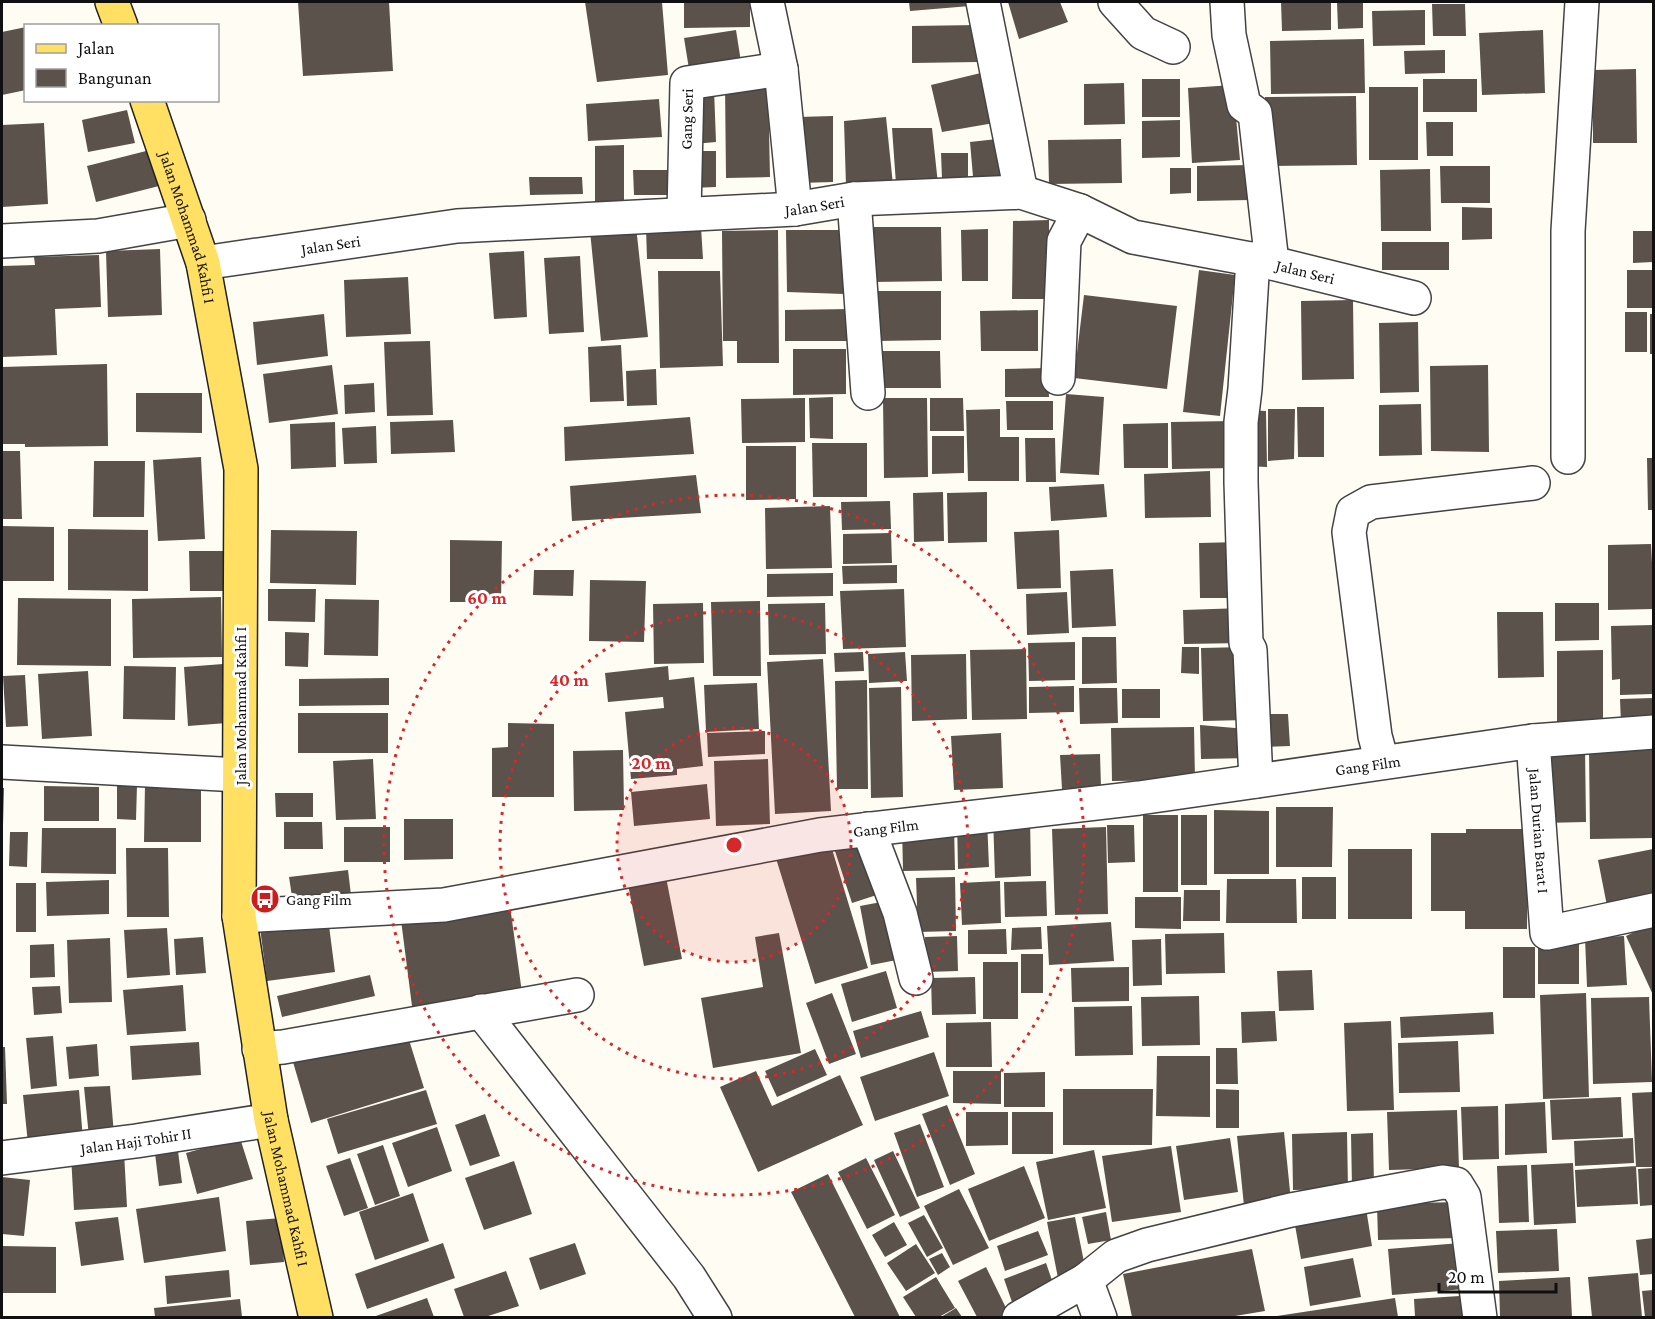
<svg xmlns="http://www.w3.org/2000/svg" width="1655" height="1319" font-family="'Crimson Pro',serif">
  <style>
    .building { fill: #5a524b }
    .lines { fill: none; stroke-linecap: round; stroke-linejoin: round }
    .minor-casing { stroke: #434343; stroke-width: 36 }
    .major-casing { stroke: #212121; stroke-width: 36 }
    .minor { stroke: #fff; stroke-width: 33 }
    .major { stroke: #ffe063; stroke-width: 33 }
    .ring { fill: none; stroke: #d62828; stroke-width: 3; stroke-dasharray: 3 6 }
    .labels { text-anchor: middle; stroke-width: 6; stroke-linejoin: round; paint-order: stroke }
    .street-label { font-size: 16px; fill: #101010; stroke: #fff }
    .poi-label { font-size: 16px; fill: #101010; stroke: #fff; text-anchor: start }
    .centre { fill: #d62828; stroke: #fff; stroke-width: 3 }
    .ring-label { font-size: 18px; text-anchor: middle; font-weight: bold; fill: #d62828; stroke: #fff; stroke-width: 6; stroke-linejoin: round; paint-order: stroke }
  </style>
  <rect width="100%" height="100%" fill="#fffdf3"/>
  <path class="building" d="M298,2h91l4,69 -90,5z
    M585,2h77l6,73 -71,7z
    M684,2h66v25l-66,1z
    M909,2h60l1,4 -60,5z
    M1008,2h52l8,20 -49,17z
    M1281,2h50v28l-49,1z
    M1337,2h26v26l-25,1z
    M1432,4h33l1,32h-33z
    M1425,10v35l-52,1 -1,-35z
    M977,25l1,37 -66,1v-37z
    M26,27v63l-24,5v-63z
    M736,30l5,32 -52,7 -5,-31z
    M1543,30l2,63 -63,2 -3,-62z
    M1364,39l1,54 -94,1 -1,-53z
    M1445,50v23l-40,1 -1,-23z
    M1636,69l1,74h-44v-73z
    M989,71l5,52 -52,9 -11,-47z
    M1142,79h38v38h-38z
    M1423,79h54v33h-54z
    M768,83l2,94 -44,1 -1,-94z
    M1124,83l1,41 -41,1v-41z
    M1233,85l7,75 -48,3 -4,-75z
    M1369,87h49v73h-49z
    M714,89l2,53 -22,2 2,-54z
    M1356,96l1,69 -91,1 -1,-69z
    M659,99l3,38 -74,4 -2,-37z
    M127,110l8,33 -47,9 -6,-32z
    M833,116v66l-34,1 -1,-66z
    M886,117l7,68 -47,1 -2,-65z
    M1180,120v37l-38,1v-37z
    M1426,122h27v34h-26z
    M44,123l4,81 -46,3v-82z
    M892,128h40l6,56h-42z
    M1006,138l3,50h-35l-4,-46z
    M1121,139l1,44 -73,1 -1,-44z
    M624,145v59h-29v-58z
    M150,150l9,36 -63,16 -9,-36z
    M692,151h24v36l-25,1z
    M941,153h27v26h-26z
    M1250,165v35l-53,1v-35z
    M1440,166h50v37h-49z
    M1170,168h21v25l-21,1z
    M1430,169l1,62h-50l-1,-61z
    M633,170h40v25h-39z
    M529,177h53l1,17 -53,1z
    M1462,207l30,1v31l-30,1z
    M1049,220v79h-37l1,-78z
    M636,226l12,111 -47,4 -11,-110z
    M646,227h55l2,32h-56z
    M872,227h69l1,54 -70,1z
    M988,229v52h-26l-1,-51z
    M778,230l1,133h-42v-22h-14l-1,-110z
    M786,230h57l1,64 -57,-2z
    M1633,231h20v31l-20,1z
    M1382,242h67v28h-67z
    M160,249l2,66 -54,2 -2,-66z
    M524,251l3,66 -33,2 -5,-66z
    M99,255l2,52 -46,2 2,46 -55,2v-91l33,-1 -1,-8z
    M580,256l4,76 -35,2 -5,-76z
    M1199,270l36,5 -15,141 -37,-4z
    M1627,270h26v38h-26z
    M658,271h62l3,95 -63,2z
    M408,277l3,57 -65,3 -2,-57z
    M875,291h66v49l-66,1z
    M1084,295l93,11 -10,83 -93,-11z
    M1353,300l1,79 -52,1 -1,-79z
    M850,309l2,32h-67v-31z
    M1038,310v41h-57l-1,-40z
    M1625,312h22v40h-22z
    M324,314l4,42 -71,9 -4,-43z
    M1650,314h3v40h-3z
    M1418,322l1,70 -39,1 -1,-70z
    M430,341l3,74 -46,1 -3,-74z
    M621,345l3,56 -34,1 -2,-55z
    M793,349h53v45l-53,1z
    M877,351h63l1,37h-64z
    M107,364l1,82 -83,1v-3h-23v-77z
    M332,365l6,49 -69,9 -6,-49z
    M1488,365l1,87 -58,-1 -1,-85z
    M1048,368l1,29h-44v-28z
    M656,369l1,36 -30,1 -1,-35z
    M374,383l1,29 -30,2 -1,-29z
    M136,393h66v40l-66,-1z
    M1066,394l38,3 -5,78 -39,-2z
    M833,397v42l-23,-1 -1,-40z
    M805,398v44l-63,1 -1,-44z
    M883,398h44l1,79 -44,1z
    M930,398h33l1,33h-34z
    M1006,401h47v29h-46z
    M1421,404l1,51 -43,1v-51z
    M1297,407h27v50h-26z
    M1000,409v28h19v44h-51l-2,-71z
    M1268,409h27l-1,50 -26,2z
    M1244,410l22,1 1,56 -22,-1z
    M690,417l4,37 -129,7 -1,-34z
    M453,420l2,32 -64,2 -1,-32z
    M1233,421l1,47 -62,1 -1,-47z
    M335,422l1,45 -45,2 -1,-45z
    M1168,423v45h-44l-1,-44z
    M376,426l1,37 -33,1 -2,-36z
    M932,436h32v37l-32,1z
    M1025,438h30l1,44h-30z
    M812,443h55v54h-54z
    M746,446h50v53l-50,1z
    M2,451h18l2,68h-20z
    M201,457l4,82 -47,2 -5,-81z
    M1647,458h6v52h-5z
    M94,461h51l-1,56h-51z
    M1210,471l1,46 -66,1 -1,-44z
    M696,475l5,38 -129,8 -2,-35z
    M1104,484l3,33 -56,4 -2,-34z
    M943,492l1,49 -30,1 -1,-49z
    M987,492v50l-39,1 -1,-50z
    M890,501l1,28 -49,1 -1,-28z
    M830,506l2,62 -66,1 -1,-61z
    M2,526l52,1v54h-52z
    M68,529l80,1v61l-80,-1z
    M271,530l86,1 -1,54 -86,-2z
    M1059,530l2,58 -44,1 -3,-57z
    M891,533l1,30 -49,1v-30z
    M450,540l52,1 -1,61h-51z
    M1240,542v56h-40l-1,-55z
    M1651,544l1,19h1v46l-45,1v-65z
    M189,551h34v40h-33z
    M897,565v18l-54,1 -1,-18z
    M1113,569l3,57 -44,2 -2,-57z
    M534,570h40l-1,26 -40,-1z
    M833,573v23l-66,1v-23z
    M590,580l56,1 -2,61 -55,-1z
    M268,589h48l-1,33 -47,-1z
    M904,589l2,58 -63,2 -3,-58z
    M1067,592l2,41 -42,2 -1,-41z
    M221,597l1,60 -89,1 -1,-59z
    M18,598l93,1v67l-94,-1z
    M325,599l54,1 -1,56 -54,-1z
    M760,601l1,75h-48l-2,-74z
    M703,603l1,60 -50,1 -1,-60z
    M825,603l1,51 -57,1 -1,-51z
    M1555,603h44v37l-44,1z
    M1243,608v35l-59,1 -1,-34z
    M1497,612h46l1,65 -46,1z
    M1653,625v69l-33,1v-16l-8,1 -1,-54z
    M285,632l24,1 -1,34 -23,-1z
    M1082,637h34l1,46 -35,1z
    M1075,642v38l-46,1 -1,-38z
    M1182,647h17v27l-18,-1z
    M1246,647l1,73 -44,1 -2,-73z
    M1026,649l1,70 -55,1 -2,-70z
    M1603,650v76h-46v-75z
    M863,652l1,19 -29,1 -1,-19z
    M905,652l2,29 -38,2 -1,-29z
    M966,654l1,65 -55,2 -1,-66z
    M823,659l8,152 -56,3 -8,-152z
    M223,664l4,59 -39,3 -4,-59z
    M124,666l52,1 -1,53 -52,-1z
    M668,666l1,14 25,-3 9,89 -26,3v6l-46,4 -6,-67 39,-4 -1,-11 -55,5 -3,-29z
    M88,671l4,65 -50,3 -4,-65z
    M25,675l3,51 -22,1 -3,-51z
    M389,678v27l-90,1v-27z
    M867,680l1,109h-31l-2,-108z
    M757,683l2,46 -53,3 -2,-47z
    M1074,686v26l-45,1v-26z
    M901,687l2,110 -32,1 -2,-110z
    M1079,688h38l1,35 -38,1z
    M1122,689h38v29h-38z
    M1653,698v25l-32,1 -1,-25z
    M298,713h90v40h-90z
    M1258,714h30l2,32 -31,1z
    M508,723l46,1v73h-62v-49l16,-1z
    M1200,725l47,4 4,29 -50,1z
    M1194,727l1,53 -83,1 -1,-53z
    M765,731v23l-57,3 -1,-24z
    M1001,733l2,55 -49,2 -3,-54z
    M1585,747l1,75 -43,1 -1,-75z
    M1653,747v91l-63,1 -1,-91z
    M623,750l1,60 -50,1 -1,-60z
    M1100,754l1,33 -39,2 -2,-34z
    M373,759l3,60 -40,1 -3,-59z
    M768,759l2,65 -54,2 -2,-65z
    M145,784h56v58h-57z
    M707,784l3,35 -76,7 -3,-34z
    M117,785h20l-1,35 -19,-1z
    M44,786l55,1v34h-55z
    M2,788h2l-1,37h-1z
    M275,793h38v24h-37z
    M1276,807h57l-1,60h-56z
    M1214,810l55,1v63h-55z
    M1030,815l1,61 -36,2 -2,-62z
    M1143,815h35v77h-35z
    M1181,815h26v70h-26z
    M404,819h49v40l-49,1z
    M957,819h30l2,48 -31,2z
    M284,822h38l1,27h-39z
    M954,825l1,45 -52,1 -1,-45z
    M1107,825h27l1,37 -27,1z
    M344,827h46v35h-46z
    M1106,827l2,87 -53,1 -3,-86z
    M42,828h74v46l-75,-1z
    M1466,829h62l-1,100h-62v-18h-34v-78h35z
    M10,832h18l-1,35 -18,-1z
    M828,836l40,132 -53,16 -41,-132z
    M868,837l18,55 -34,11 -18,-55z
    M126,848h42l1,69h-42z
    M1348,849h64v70h-64z
    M1653,849v53l-45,9 -10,-51z
    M664,867l18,92 -38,7 -18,-92z
    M348,870l3,25 -58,8 -4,-26z
    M955,877l1,54 -38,1 -2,-54z
    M1302,877h34v42h-34z
    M1227,879h69l1,44h-71z
    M109,880v34l-62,2 -1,-34z
    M1000,881l1,42 -39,2 -2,-42z
    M1046,881l1,35 -42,1 -1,-35z
    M16,883h20v49h-20z
    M1184,890h36v31h-37z
    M1135,897h46v32l-46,-1z
    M892,900l10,59 -31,6 -11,-59z
    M510,906l13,94 -110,14 -12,-94z
    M328,918l7,54 -68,9 -7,-53z
    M1111,922l3,39 -65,4 -2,-39z
    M1653,923v72l-27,-59z
    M1041,927l1,22 -31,1 1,-22z
    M167,928l3,47 -43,3 -3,-48z
    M1006,929l1,25h-39v-24z
    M779,933l22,120 -88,15 -12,-70 62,-11 -8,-50z
    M1224,933l1,40 -59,1 -1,-40z
    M957,936l1,35 -32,1 -1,-35z
    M1624,936l3,49 -40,2 -2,-49z
    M203,937l3,36 -30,2 -2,-36z
    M110,938l2,64 -43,1 -2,-63z
    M1161,939l1,46 -29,1 -1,-46z
    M1538,943h41v41h-41z
    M54,944l1,33 -25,1v-33z
    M1503,947h32v51h-32z
    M1021,954h22v39h-22z
    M983,962h35v57h-35z
    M1129,967v34l-57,1 -1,-34z
    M1312,970l2,40 -35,1 -2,-40z
    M886,971l11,37 -45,14 -11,-38z
    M370,975l5,21 -93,21 -5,-21z
    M975,977l1,37 -44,1 -1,-37z
    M183,985l3,46 -59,4 -4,-45z
    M60,986l2,27 -28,2 -2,-28z
    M832,993l24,61 -27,10 -23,-61z
    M1586,993l3,104 -46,2 -3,-104z
    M1199,996l1,49 -58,1 -1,-49z
    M1649,997l3,85 -59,2 -2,-86z
    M1132,1006l1,49 -58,1 -1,-49z
    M921,1011l8,26 -68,21 -8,-27z
    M1275,1011l2,30 -35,2 -1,-31z
    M1493,1012l1,22 -93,4 -1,-21z
    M1391,1021l3,89 -47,1 -3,-88z
    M991,1022l1,45h-46v-44z
    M405,1027l19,61 -113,35 -18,-61z
    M53,1036l4,50 -26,3 -5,-51z
    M1458,1041l2,51 -61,1 -1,-50z
    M199,1042l2,33 -69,5 -2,-34z
    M97,1044l2,32 -30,3 -3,-32z
    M2,1047h3l2,57h-5z
    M1216,1048h21l1,36h-22z
    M815,1049l12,26 -50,22 -12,-26z
    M934,1052l15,44 -74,25 -15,-44z
    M1157,1056h53v61l-54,-1z
    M756,1071l16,35 68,-31 23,50 -105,47 -38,-85z
    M953,1071h48v33l-48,-1z
    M1045,1072v35h-41v-34z
    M110,1086l4,49 -25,2 -5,-50z
    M1063,1089h90l-1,56h-89z
    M1216,1089l23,1v38h-23z
    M79,1090l4,50 -55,4 -5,-49z
    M426,1090l11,34 -99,30 -11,-35z
    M1653,1092v75h-17l-4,-74z
    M1621,1097l2,40 -71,3 -2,-40z
    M1545,1102l2,51 -42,2v-51z
    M947,1105l28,69 -25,11 -28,-71z
    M1498,1106l1,53 -36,1 -2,-53z
    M1457,1110l2,58 -70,2 -2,-58z
    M966,1112h42v33l-42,1z
    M1012,1112h41v42h-41z
    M485,1114l15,42 -30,10 -15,-41z
    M920,1124l24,63 -27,10 -23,-64z
    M437,1127l15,44 -44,16 -16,-44z
    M1284,1132l7,69 -47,5 -7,-70z
    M1347,1132l1,57 -55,1 -1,-56z
    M1373,1133l1,53 -22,1 -1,-53z
    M240,1138l13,41 -56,15 -11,-41z
    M1230,1138l8,54 -54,8 -8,-54z
    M1633,1138l1,25 -59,3 -1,-25z
    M177,1143l5,40 -23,3 -5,-41z
    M383,1145l17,51 -25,9 -18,-51z
    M1171,1146l10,66 -69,10 -10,-66z
    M1094,1150l12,58 -58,12 -12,-58z
    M893,1151l27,57 -20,9 -26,-57z
    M124,1152l3,55 -53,3 -3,-55z
    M350,1158l18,50 -24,8 -18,-50z
    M866,1158l29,57 -28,14 -29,-57z
    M514,1161l18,53 -48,16 -19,-52z
    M1573,1163l3,60 -42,2 -3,-60z
    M1527,1165l2,57 -30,1 -2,-57z
    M1024,1166l21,52 -56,23 -21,-52z
    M1636,1166l2,38 -61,3 -2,-37z
    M1653,1168v37l-13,1 -2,-37z
    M828,1174l30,60 42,83h-45l-64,-125z
    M2,1177l28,3 -6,56 -22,-2z
    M959,1189l30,59 -36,17 -29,-59z
    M413,1193l16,48 -54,19 -16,-48z
    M219,1197l7,54 -82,12 -8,-54z
    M1365,1202l7,44 -71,13 -8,-45z
    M1458,1202l1,36 -81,2 -1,-36z
    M1106,1212l5,28 -23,4 -6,-27z
    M924,1215l19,33 -16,9 -19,-34z
    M118,1217l6,43 -43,6 -6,-44z
    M1075,1217l11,55 -28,6 -11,-56z
    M281,1218l3,44 -34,3 -4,-44z
    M894,1222l13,23 -22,12 -13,-22z
    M1557,1229l2,42 -61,2 -2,-42z
    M1038,1231l10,24 -43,16 -8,-25z
    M1653,1238v36l-13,1 -4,-35z
    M443,1243l12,35 -88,31 -12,-35z
    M575,1243l11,31 -46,16 -11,-32z
    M1460,1243l5,46 -73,6 -4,-46z
    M916,1244l19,29 -29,18 -19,-28z
    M2,1246l54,1v46h-54z
    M1252,1249l13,62 -36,6h-97l-9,-43z
    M942,1253l8,14 -12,8 -9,-16z
    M1353,1258l8,39 -51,9 -6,-39z
    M1046,1263l8,23 -42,16 -8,-23z
    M986,1267l23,47 -7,3h-25l-19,-36z
    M229,1270l2,27 -64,7 -2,-28z
    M506,1271l13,35 -34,11h-21l-10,-28z
    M1638,1273l4,44h-50l-4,-40z
    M936,1277l19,31 -16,9h-23l-13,-20z
    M1570,1277l2,40h-72l-1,-36z
    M1653,1290v27h-8l-3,-26z
    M1475,1295l2,22h-62l-1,-18z
    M427,1298l7,19h-61z
    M1395,1298l3,19h-121v-1z
    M240,1299l2,18h-87l-1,-9z
    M956,1308l6,9h-21z"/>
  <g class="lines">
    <g class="minor-casing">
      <g id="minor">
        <path d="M767,2l14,67 14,140"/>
        <path d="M983,2l38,190"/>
        <path d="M1115,2l28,31 30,14"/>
        <path d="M1227,2l2,33 15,70 11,8 17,150"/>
        <path d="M854,199l14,194"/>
        <path id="s1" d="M684,213l3,-130 94,-14"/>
        <path d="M2,241l96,-5 91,-16"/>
        <path d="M1253,259l-8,130 -4,33v60l5,161 4,7 6,131"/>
        <path id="s2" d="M203,263l254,-37 338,-17 59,-10 167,-7 59,19 53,26 139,26 142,35"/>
        <path d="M1058,378l6,-137 16,-30"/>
        <path d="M1568,457v-226l14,-229"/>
        <path id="s3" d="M1533,741l14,192 107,-23"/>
        <path d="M2,762l237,13"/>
        <path d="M1382,762l-7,-26 -26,-204 4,-20 18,-10 162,-19"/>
        <path d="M868,829l32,84 16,65"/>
        <path id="s4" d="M239,916l205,-11 376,-70 319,-37 394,-57 121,-9"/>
        <path d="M481,1011l208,266 26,41"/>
        <path d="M259,1049l24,-2 294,-52"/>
        <path id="s5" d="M2,1158l134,-17 135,-21"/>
        <path d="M1086,1280l30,-24 31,-11 144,-35 152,-28 13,2 8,13 16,121"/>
        <path d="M1019,1318l67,-38 14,38"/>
      </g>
    </g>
    <g class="major-casing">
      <g id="major">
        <path d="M112,2l9,24"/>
        <path id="s6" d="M147,100l56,163 38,206 -2,447 32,204 45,198"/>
      </g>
    </g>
    <use href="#minor" class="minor"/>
    <use href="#major" class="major"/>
  </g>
  <circle cx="734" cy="845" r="117" fill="#d62828" fill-opacity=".12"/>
  <g class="ring">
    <circle cx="734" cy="845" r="117"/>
    <circle cx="734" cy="845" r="234"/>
    <circle cx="734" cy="845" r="350"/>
  </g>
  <defs>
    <g id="bus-disc" transform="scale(1.5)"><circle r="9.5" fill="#cc1d1d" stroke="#fff"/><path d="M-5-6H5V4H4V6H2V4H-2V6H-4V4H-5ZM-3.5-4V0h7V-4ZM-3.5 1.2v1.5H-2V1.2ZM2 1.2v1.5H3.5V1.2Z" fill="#fff"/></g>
  </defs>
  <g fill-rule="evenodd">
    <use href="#bus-disc" x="265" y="899"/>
  </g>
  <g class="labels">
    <g class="street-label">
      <text dy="6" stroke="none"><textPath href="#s1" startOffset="94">Gang Seri</textPath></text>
      <text dy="6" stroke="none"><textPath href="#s2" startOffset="615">Jalan Seri</textPath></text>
      <text dy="6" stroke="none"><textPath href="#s6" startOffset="134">Jalan Mohammad Kahfi I</textPath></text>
      <text dy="6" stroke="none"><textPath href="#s2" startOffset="129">Jalan Seri</textPath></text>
      <text dy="6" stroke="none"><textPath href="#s2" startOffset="1119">Jalan Seri</textPath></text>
      <text transform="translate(240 706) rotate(-90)" y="6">Jalan Mohammad Kahfi I</text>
      <text dy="6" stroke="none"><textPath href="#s4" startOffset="1140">Gang Film</textPath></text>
      <text dy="6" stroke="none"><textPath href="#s4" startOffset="654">Gang Film</textPath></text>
      <text dy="6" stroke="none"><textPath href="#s3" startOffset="90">Jalan Durian Barat I</textPath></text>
      <text dy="6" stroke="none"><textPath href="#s5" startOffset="135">Jalan Haji Tohir II</textPath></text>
      <text dy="6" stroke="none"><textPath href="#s6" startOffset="1106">Jalan Mohammad Kahfi I</textPath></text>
    </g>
    <g class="poi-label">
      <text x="286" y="905">Gang Film</text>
    </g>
  </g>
  <circle cx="734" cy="845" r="9" class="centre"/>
  <g class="ring-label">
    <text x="487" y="604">60 m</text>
    <text x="569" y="686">40 m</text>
    <text x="651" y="769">20 m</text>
  </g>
  <rect width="1655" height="1319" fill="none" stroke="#101010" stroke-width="6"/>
  <rect x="24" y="24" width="195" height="78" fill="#ffffff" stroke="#9f9f9f" stroke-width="1.5"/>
  <rect x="36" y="44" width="30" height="9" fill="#ffe063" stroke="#9f9f9f" stroke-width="1.5"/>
  <text x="78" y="54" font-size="18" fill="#101010">Jalan</text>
  <rect x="36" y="69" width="30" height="18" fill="#5a524b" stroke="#9f9f9f" stroke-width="1.5"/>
  <text x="78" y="84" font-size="18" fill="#101010">Bangunan</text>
  <path d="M1439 1283v9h117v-9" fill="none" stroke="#101010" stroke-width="3"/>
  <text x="1448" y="1283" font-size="18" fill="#101010" stroke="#ffffff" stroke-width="4.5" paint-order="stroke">20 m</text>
</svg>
